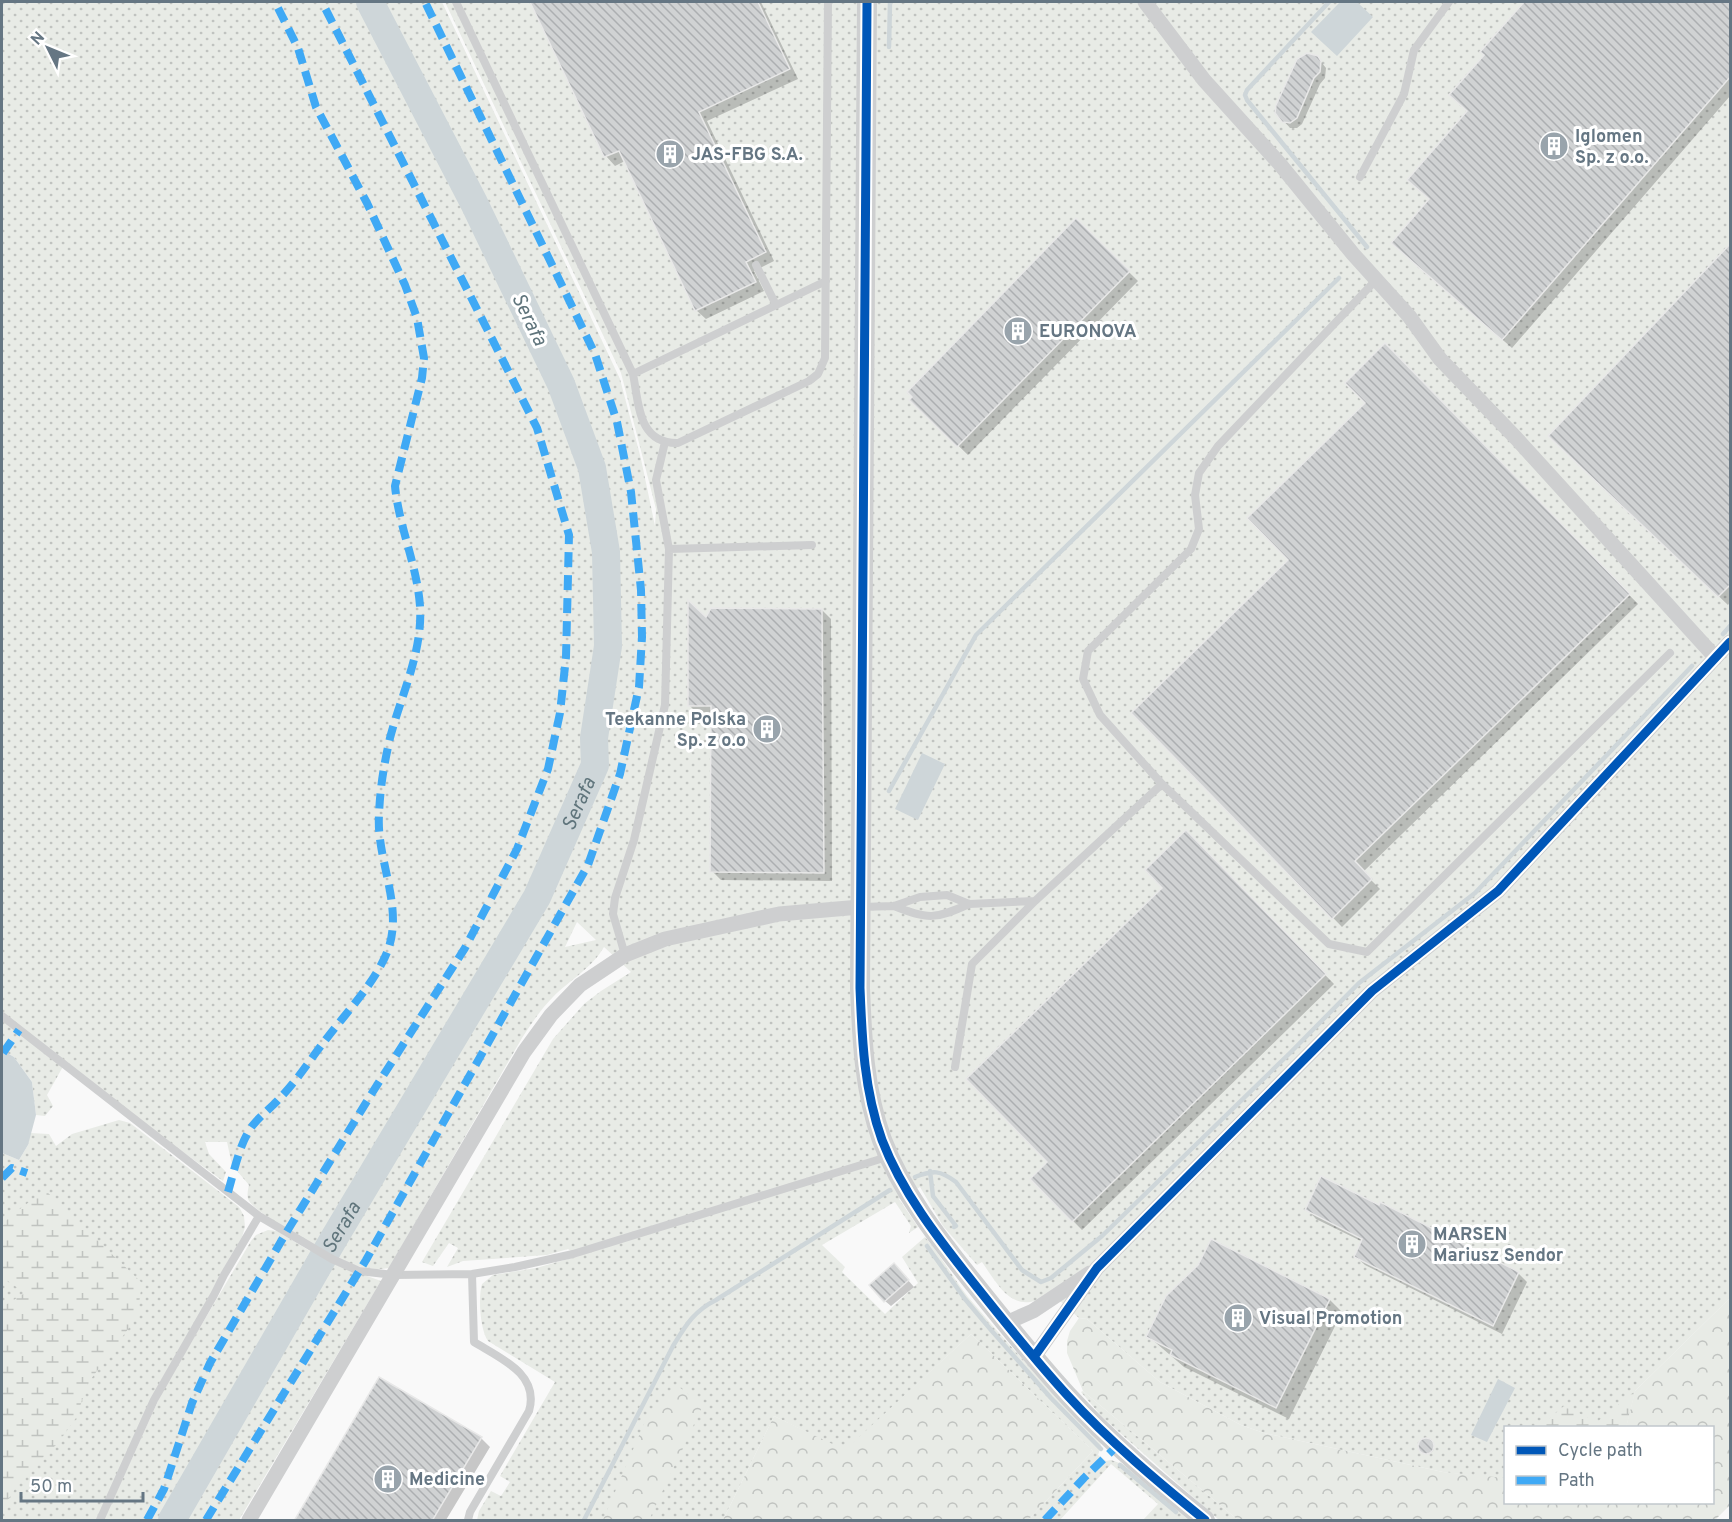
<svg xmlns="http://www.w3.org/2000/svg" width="1732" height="1522" font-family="Overpass,sans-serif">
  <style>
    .grass { fill: url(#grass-dots); fill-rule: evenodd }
    .forest { fill: url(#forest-crowns) }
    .wetland { fill: url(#wetland-marsh) }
    .water { fill: #ced6d9 }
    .shadow { fill: #0003 }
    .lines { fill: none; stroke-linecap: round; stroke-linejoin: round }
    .stream { stroke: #ced6d9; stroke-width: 4.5 }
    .river { stroke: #ced6d9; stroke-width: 28 }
    .building { fill: url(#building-back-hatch); stroke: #e8e8e8; stroke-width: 1.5 }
    .service { stroke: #cecfd0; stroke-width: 8 }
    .minor { stroke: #cecfd0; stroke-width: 15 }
    .tertiary { stroke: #cecfd0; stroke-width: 20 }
    .quiet { stroke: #3fa9f5; stroke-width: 8; stroke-dasharray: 15 8; stroke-linecap: butt }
    .cycleway-casing { stroke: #fff; stroke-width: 13 }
    .cycleway { stroke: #0057b8; stroke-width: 9 }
    .labels { text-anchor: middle; stroke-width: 6; stroke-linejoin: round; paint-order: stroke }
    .poi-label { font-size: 18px; font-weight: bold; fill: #657683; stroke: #fff; text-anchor: start }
    .water-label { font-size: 20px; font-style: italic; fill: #60757c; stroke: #fff }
  </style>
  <defs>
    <pattern id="grass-dots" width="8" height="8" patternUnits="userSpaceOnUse" patternTransform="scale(1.5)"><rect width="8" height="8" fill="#e8ebe6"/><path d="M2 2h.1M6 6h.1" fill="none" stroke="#c0c3c0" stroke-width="1.8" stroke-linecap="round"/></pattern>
    <pattern id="forest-crowns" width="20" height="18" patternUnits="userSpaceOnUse" patternTransform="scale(1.5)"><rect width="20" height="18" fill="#e8ebe6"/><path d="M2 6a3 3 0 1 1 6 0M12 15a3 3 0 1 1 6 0" fill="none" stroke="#c0c3c0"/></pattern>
    <pattern id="wetland-marsh" width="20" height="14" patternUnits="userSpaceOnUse" patternTransform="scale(1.5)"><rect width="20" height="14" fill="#e8ebe6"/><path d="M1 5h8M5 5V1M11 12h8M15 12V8" fill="none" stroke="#c0c3c0"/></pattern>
    <pattern id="building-back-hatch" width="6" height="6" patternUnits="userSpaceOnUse" patternTransform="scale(1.5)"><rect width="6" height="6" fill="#d0d2d3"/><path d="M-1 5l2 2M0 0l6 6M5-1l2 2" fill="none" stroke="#acafb1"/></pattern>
  </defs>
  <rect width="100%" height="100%" fill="#f9f9f9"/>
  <path class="grass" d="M2,2h440l178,377 21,80 14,67 1,-17 -35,-136 -176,-371h1285v1296l-95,93 -9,36 -120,1 -1,50 -3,1 -59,-7 -179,-39 -23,-8 -81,-43 -73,-63 -8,-1 -28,-25c-36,24 -50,-3 -69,-31l-5,3 -34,-39 -23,-39 -21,12 19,28 -9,6 2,-7 -16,-24 -73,43 23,22 -3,5 43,42 33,-31 -16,-26 23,-20c16,18 28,41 43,60 42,50 86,97 132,143l1,6 -3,9 8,6 5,-1 17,6 66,54h-51l15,-16 -47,-40 -51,56h-32l65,-69 -122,-117 -126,117 -71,-35 -51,104h-246l2,-9 12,-20 10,5 9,-14 -10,-6 55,-94 -67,-41c-8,-12 -10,-44 -6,-57l11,-9 43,-7 43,-12 -11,-7 -21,6 -84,6 -16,6 11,-19 -9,-5 -16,23 -11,-4 131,-223 31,-35 17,-13 30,-19 -27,-25c-12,21 -34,33 -51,50 -12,12 -22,27 -31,41l-133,230c-11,2 -22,1 -32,-2 -16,-5 -105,-53 -109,-67 -1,-4 0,-10 1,-14l-17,-20 -5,-23h-22l4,12 17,18 -3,9 -54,-39 -104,-79 -18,32 6,11 -8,10 -9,-1 -4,-33 -18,-25 -12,-7zM577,922l19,18 -31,7z
    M119,1120l11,3 109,84 5,9 1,11 -3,10 -21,36 -12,28 -49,81 -64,138h-94v-367l17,7 9,-15 2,-12 19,1 7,12 16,-12z
    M268,1230l9,1 51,31 53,19 -142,239h-135l59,-130 88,-149 5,-6z
    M1083,1391l155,129h-19l-117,-103 -21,-25z"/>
  <path class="forest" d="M1730,1298v207l-15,15h-477l-155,-129 -16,-38v-12l3,-10 9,-13 8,1 73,63 81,43 23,8 179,39 62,6 1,24h206v-74l-86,-1 9,-36z
    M971,1334l122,117 -65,69h-305l51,-104 71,34z
    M679,1387l24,18 -54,115h-46l43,-101z"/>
  <path class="wetland" d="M45,1190l97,93 -5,34 -49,66 -12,35 -18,25 -36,35 -20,31v-202l23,-14 -23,-16v-50l6,-9z
    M1635,1391l-9,36h-87l25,-21 33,16z"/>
  <path class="water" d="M1340,2h17l16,15 -36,39 -26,-24z
    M922,753l23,11 -27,56 -23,-11z
    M2,1050l12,7 18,25 4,33 -8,30 -9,15 -17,-7z
    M1498,1379l17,9 -28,54 -16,-7z"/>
  <path class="shadow" d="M532,2h229l37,77 -91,42 67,140 -20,10 10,20 -58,28 -10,-9 -71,-149 -10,5 -9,-10z
    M1526,2h204v94l-218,252 -110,-96 28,-52 39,-89 17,-56 -4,-3z
    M1317,57l9,11 -1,10 -5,6 -18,40 -5,4h-7l-6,-7z
    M1076,220l62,61 -170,174 -57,-55z
    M1730,245v357l-2,3 -169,-160z
    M1385,345l253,259 -275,268 17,17 -38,38 -209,-214 157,-153 77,-157z
    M822,610l9,9 1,262 -111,-1 -9,-9 1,-157h-15l-9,-9 17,-86z
    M1186,833l148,151 -252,246 -50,-51 17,-17z
    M1307,1209l211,64 9,9 -25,52 -137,-69 -10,-9 8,-14 -47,-23z
    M1212,1241l118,59 12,12 -53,107 -105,-52 -36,-31 51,-70z
    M900,1271l14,16 -23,19 -6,-5z
    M481,1438l9,9 -44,73h-150z
    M1420 1447a7 7 0 1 1 14 0a7 7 0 1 1-14 0Z"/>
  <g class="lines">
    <path class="stream" d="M1329,2l-82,88 -2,5 2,5 120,147
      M889,47l1,-45
      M1723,634l7,-8
      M889,791l87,-156 363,-357
      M930,1171l3,25 23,30 -2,1
      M915,1177c18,-7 25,-7 41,5l66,88 19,12 10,-4 51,-42 188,-183 69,-70 116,-90 217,-227
      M927,1246l38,53 26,31 60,68 50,51
      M1120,1465l56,47
      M584,1520l89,-174c13,-21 21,-35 43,-46l174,-110"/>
    <path class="river" id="s1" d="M172,1520l161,-280 204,-343 58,-132 -1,-27 14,-92 -2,-94 -14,-84 -31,-84 -87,-181 -104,-201"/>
  </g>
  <path class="building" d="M530,2h228l32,67 -91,43 67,140 -20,10 10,20 -61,29 -76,-160 -15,6z
    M1524,2h207v74l-229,264 -111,-97 38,-44 -22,-19 60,-69 -18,-16 35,-40 -4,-3z
    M1307,53l11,3 3,5 -1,11 -6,6 -17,40 -7,5 -8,-1 -7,-9 1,-8 21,-46z
    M1076,218l54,53 -173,176 -48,-47 3,-3 -5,-5z
    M1731,243v341l-13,13 -170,-161z
    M1385,343l245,251 -275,267 17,18 -40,40 -201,-206 157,-153 -41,-42 118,-115 -20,-20z
    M688,600l18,17 5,-9 111,1 2,264 -114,-1 1,-166h-23z
    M1186,830l140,144 -254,248 -42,-43 17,-17 -81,-83 196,-191 -17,-18z
    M1321,1176l58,29 1,-3 139,70 -26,54 -139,-69 8,-18 -57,-29z
    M1211,1239l119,60 -54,109 -106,-53 2,-5 -26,-13 20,-41 32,-31z
    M894,1263l15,17 -25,22 -15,-17z
    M379,1377l103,60 -50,84h-138z
    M1418 1446a8 8 0 1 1 16 0a8 8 0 1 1-16 0Z"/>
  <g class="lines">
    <path class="service" d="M456,2l177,372c6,30 5,70 45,69l131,-62 9,-7 7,-16 3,-356
      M1360,177l44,-83 10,-44 35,-48
      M756,265l20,40
      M633,374l193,-93
      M665,442l-9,38 13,69
      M1162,784l-62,-69 -17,-36 5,-28 103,-102 8,-20 -4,-34 4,-22 19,-27 158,-166
      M894,906c34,14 42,13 75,-2
      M861,907l33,-1 26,-9 27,-2 22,9 66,-3 127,-117 167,160 38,8 303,-299
      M625,955l-12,-41 2,-16 19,-58 31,-135 4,-156 143,-4
      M2,1016l257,200 73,43 27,12 35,4 78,-1 43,-7 58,-13 314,-97
      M955,1067l17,-103 63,-63
      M100,1520l54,-120 60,-105 10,-20 35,-59
      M468,1520l2,-8 59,-101c11,-37 -29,-53 -55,-69l-2,-68"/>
    <path class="minor" d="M1145,2l59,78 75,83 74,91 56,62 31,43 76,79 199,219
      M1006,1323l27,-12 57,-38
      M1034,1357l63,-89 275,-277 126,-100 232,-249
      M249,1520l275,-468 27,-37 29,-30 45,-30 40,-16 114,-25 81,-7"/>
    <path class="tertiary" d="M867,2l-7,986c2,52 4,102 22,152 20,52 55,97 90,141 31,39 62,78 96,115 41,45 90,86 137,124"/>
    <path class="quiet" d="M3,1053l16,-23
      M2,1178l10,-10 15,5
      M228,1192c6,-20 12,-51 25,-67 8,-10 18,-17 26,-26 18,-18 32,-41 48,-61 19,-25 44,-51 58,-81 22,-46 -9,-95 -6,-142 1,-27 5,-51 11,-77 11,-43 33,-86 30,-132 -3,-41 -21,-79 -25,-120l27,-108 2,-20 -7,-40 -12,-33 -38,-82 -51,-96 -18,-59 -23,-46
      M147,1520l17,-31 28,-86 18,-40 76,-130 86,-140 93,-145 52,-99 31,-80 12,-56 6,-56 3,-122 -32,-107 -215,-426
      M206,1520l160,-260 222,-395 32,-91 19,-87 3,-50 -1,-47 -10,-98 -14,-70 -22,-68 -170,-352
      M1045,1520l39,-42 34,-33"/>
    <g class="cycleway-casing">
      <path id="cycleway" d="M867,2l-7,986c2,52 4,102 22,152 20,52 55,97 90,141 31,39 62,78 96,115 41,45 90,86 137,124
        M1034,1357l63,-89 275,-277 126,-100 232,-249"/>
    </g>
    <use href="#cycleway" class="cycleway"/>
  </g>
  <defs>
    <g id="building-disc" transform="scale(1.5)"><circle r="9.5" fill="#99a4ac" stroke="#fff"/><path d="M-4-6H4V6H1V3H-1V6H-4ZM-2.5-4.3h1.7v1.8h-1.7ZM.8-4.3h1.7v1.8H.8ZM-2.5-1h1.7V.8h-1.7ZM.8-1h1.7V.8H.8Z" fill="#fff"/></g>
  </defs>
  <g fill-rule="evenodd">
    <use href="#building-disc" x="1554" y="146"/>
    <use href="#building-disc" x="670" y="154"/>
    <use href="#building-disc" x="1018" y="331"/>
    <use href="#building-disc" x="767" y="729"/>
    <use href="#building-disc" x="1412" y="1244"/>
    <use href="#building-disc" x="1238" y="1318"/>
    <use href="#building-disc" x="388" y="1479"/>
  </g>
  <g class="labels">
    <g class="poi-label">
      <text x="1575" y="142">Iglomen<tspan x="1575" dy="21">Sp. z o.o.</tspan></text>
      <text x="691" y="160">JAS-FBG S.A.</text>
      <text x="1039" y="337">EURONOVA</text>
      <text x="746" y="725" text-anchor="end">Teekanne Polska<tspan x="746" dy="21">Sp. z o.o</tspan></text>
      <text x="1433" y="1240">MARSEN<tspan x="1433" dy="21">Mariusz Sendor</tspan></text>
      <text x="1259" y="1324">Visual Promotion</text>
      <text x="409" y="1485">Medicine</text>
    </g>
    <g class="water-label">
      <text transform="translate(530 319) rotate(64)" y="7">Serafa</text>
      <text dy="7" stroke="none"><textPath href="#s1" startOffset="824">Serafa</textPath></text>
      <text dy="7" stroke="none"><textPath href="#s1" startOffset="338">Serafa</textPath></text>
    </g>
  </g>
  <rect width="1732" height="1522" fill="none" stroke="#657683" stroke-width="6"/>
  <rect x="1504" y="1426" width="210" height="78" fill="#ffffff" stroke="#c1c8cd" stroke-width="1.5"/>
  <rect x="1516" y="1446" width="30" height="9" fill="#0057b8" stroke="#c1c8cd" stroke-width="1.5"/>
  <text x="1558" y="1456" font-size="18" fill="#657683">Cycle path</text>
  <rect x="1516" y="1476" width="30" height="9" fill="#3fa9f5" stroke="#c1c8cd" stroke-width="1.5"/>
  <text x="1558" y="1486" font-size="18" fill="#657683">Path</text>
  <g transform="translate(48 48) rotate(313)" stroke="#ffffff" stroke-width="4.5" paint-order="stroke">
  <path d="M0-4.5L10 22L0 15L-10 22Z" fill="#657683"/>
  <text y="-9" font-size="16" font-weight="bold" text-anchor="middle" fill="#657683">N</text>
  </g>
  <path d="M21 1492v9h122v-9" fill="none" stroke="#657683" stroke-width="3"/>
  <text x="30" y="1492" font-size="18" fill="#657683" stroke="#ffffff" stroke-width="4.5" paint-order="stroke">50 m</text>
</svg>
